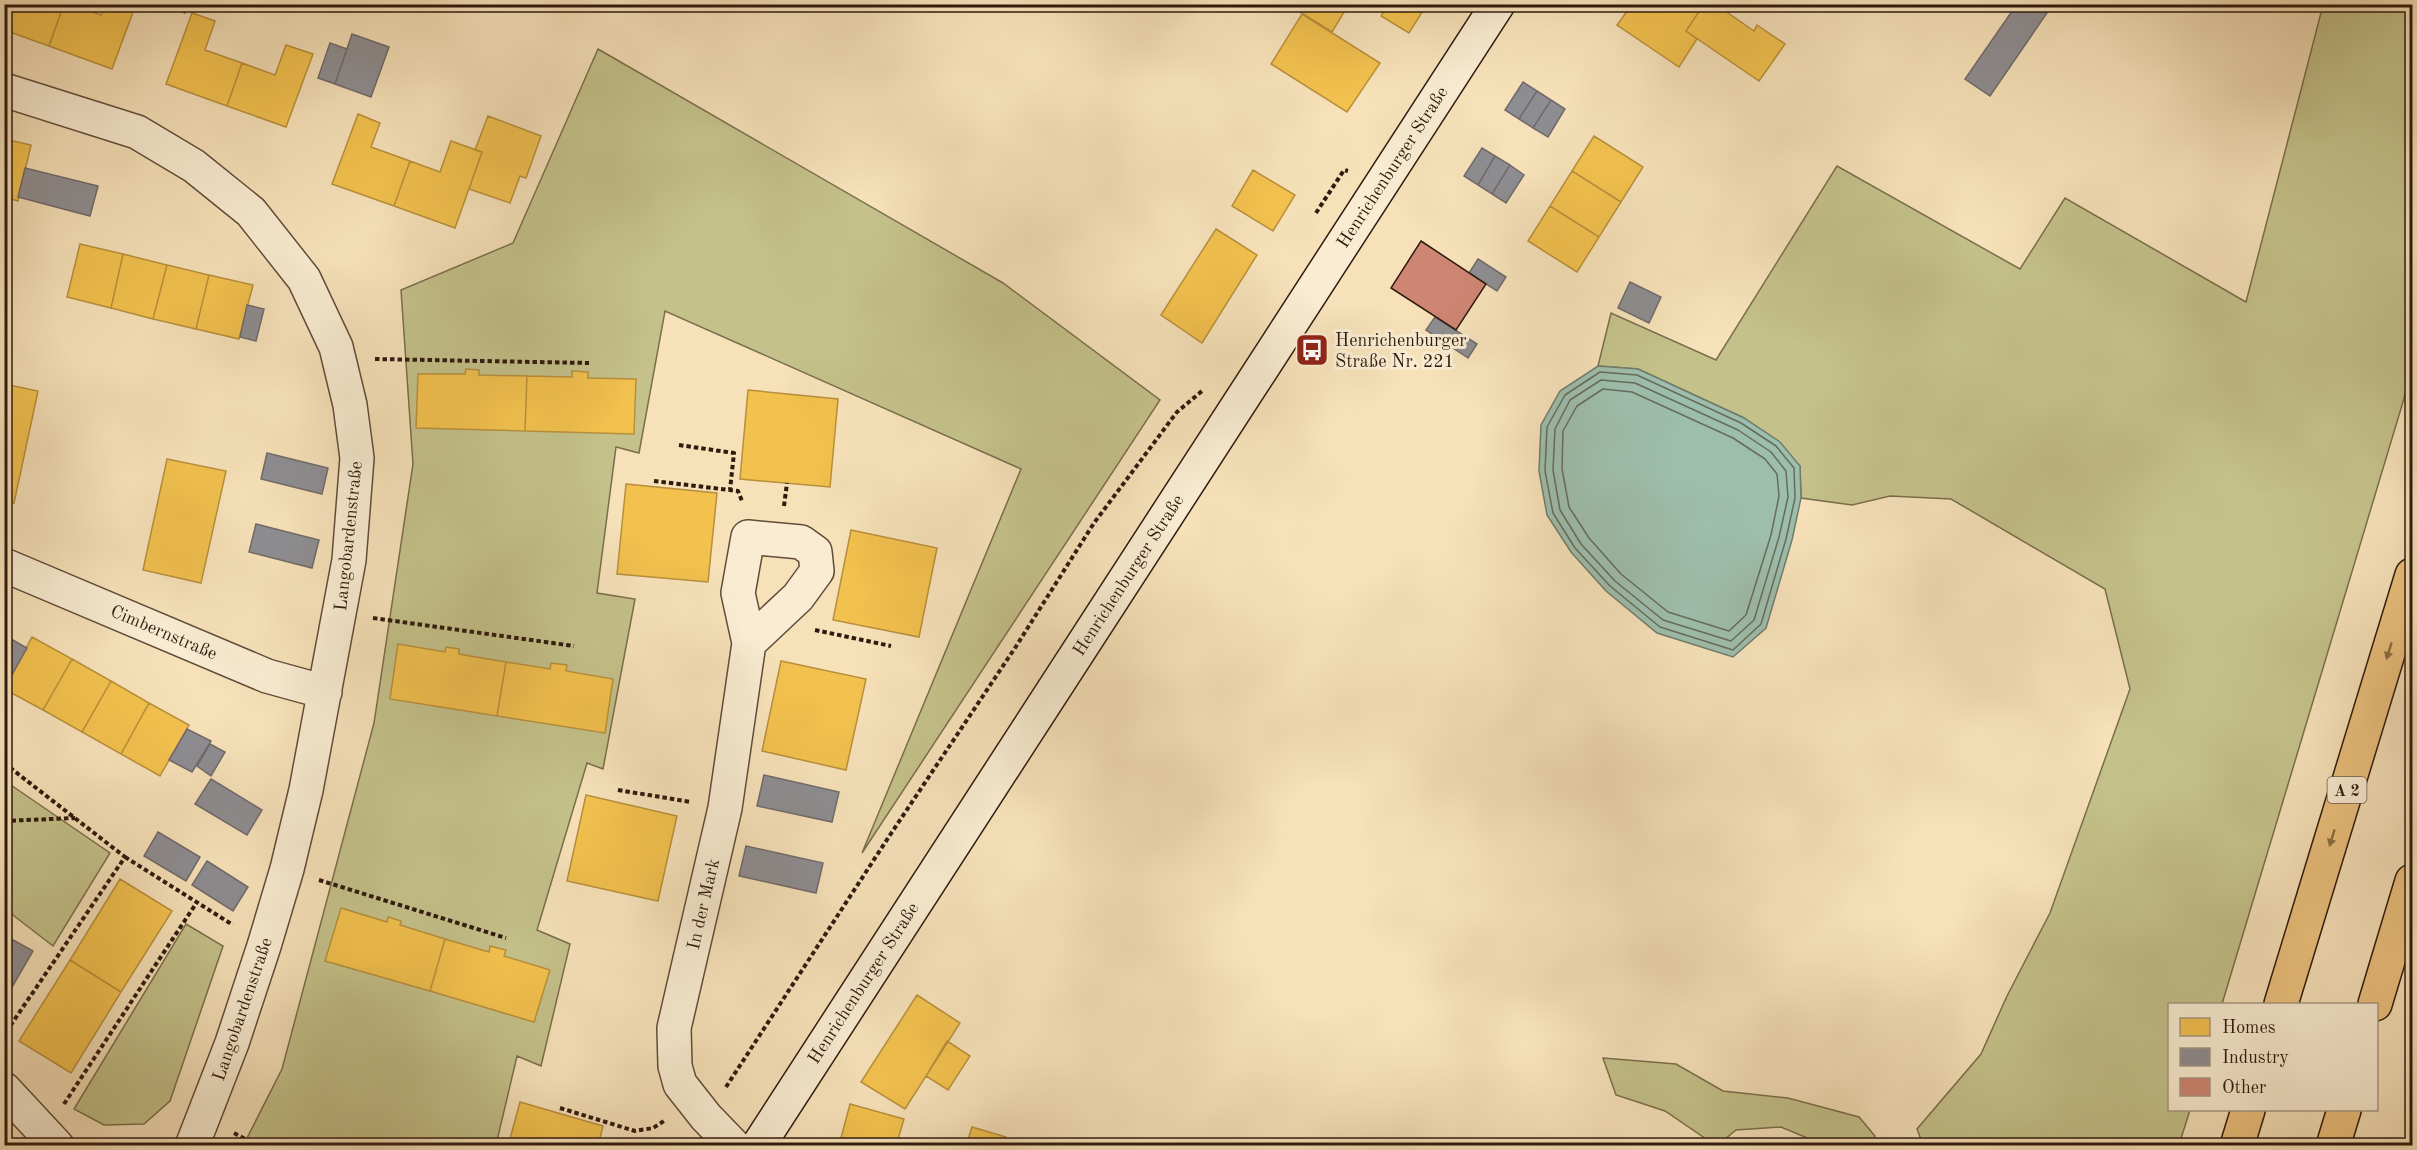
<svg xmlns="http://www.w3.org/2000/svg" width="2417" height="1150" font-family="'Old Standard TT',serif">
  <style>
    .green { fill: #c4c18a; stroke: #7a6e4c; stroke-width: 1.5 }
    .water { fill: #9dbeac; stroke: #717c6d; stroke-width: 1.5 }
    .homes { fill: #f2c14e; stroke: #b88f3b; stroke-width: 1.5 }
    .industry { fill: #8d8d92; stroke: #716a6a; stroke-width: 1.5 }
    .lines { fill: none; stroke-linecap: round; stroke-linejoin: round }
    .shore { stroke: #666c5d; stroke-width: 1.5 }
    .building { fill: #ce8573; stroke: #2f1a0e; stroke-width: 1.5 }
    .street-casing { stroke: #614c39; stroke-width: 36 }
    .secondary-casing { stroke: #2f1a0e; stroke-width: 36 }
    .highway-casing { stroke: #2f1a0e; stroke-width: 36 }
    .path { stroke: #2f1a0e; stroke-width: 4; stroke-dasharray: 4.5 3; stroke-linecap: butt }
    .street { stroke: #f9ecd2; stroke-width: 33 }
    .secondary { stroke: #f9ecd2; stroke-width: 33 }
    .highway { stroke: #ebc07c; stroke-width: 33 }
    .oneway { fill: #8d6d45 }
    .labels { text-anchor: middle; stroke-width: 6; stroke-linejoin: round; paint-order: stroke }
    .shield { fill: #f9ecd2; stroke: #6c5949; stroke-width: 1.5 }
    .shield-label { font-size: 16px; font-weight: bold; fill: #2f1a0e }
    .street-label { font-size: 18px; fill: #2f1a0e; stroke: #f9ecd2 }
    .poi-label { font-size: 18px; fill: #2f1a0e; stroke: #f9ecd2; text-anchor: start }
  </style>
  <rect width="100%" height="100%" fill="#f6e1b9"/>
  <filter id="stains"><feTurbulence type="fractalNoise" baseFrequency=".00333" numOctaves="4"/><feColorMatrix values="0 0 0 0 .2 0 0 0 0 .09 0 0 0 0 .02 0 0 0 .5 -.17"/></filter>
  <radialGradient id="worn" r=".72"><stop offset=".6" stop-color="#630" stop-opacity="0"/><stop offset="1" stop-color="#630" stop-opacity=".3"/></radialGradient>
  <path class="green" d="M2323,5h89v367l-190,632h-52v106h20l-11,35h-256l-6,-16 64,-75 26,-58 43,-83 80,-224 -25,-100 -154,-90 -61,-3 -38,9 -51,-7 -1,-32 -56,-48 -106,-49 -40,-3 13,-53 105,47 121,-194 183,103 45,-71 181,104z
    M598,49l405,234 157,117 -298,453 159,-384 -356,-158 -26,142 -23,-6 -19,146 38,6 -32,170 -16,-6 -50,167 33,14 -29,122 -24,-10 -21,89 -253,1 39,-77 92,-346 39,-259 -12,-174 112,-47z
    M5,781l105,72 -57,93 -48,-37z
    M186,924l37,22 -53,155 -26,23 -40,1 -30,-16z
    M1603,1058l73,6 47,27 65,7 71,19 16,19 -6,9h-45l-43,-18 -45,3 -18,15h-3l-50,-34 -49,-16z"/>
  <path class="water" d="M1598,366l40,3 106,49 36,24 20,24 1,32 -9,42 -26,88 -33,29 -76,-24 -51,-42 -35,-39 -24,-37 -8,-44 2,-46 19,-34z"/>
  <path class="homes" d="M4,4h60l-15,42 -45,-16z
    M64,4h8l29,11 4,-11h31l-24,65 -63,-23z
    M1287,4h62l-17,28z
    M1388,4h35l3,2 -17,27 -28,-17z
    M1619,4h85l-18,27 11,8 -18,28 -62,-42 11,-15z
    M1704,4h11l39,27 3,-6 28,19 -26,37 -73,-50z
    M192,13l23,8 -10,29 37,13 -15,43 -61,-22z
    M1302,14l78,49 -33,49 -76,-48z
    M286,45l27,9 -27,73 -59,-21 15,-43 33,12z
    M358,114l22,9 -9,24 39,14 -16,45 -62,-22z
    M488,116l53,20 -15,42 -6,-2 -10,27 -41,-14 13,-37 -7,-2z
    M1594,136l49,31 -22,35 -49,-31z
    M4,139l27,6 -13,56 -14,-4z
    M451,141l31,11 -27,76 -61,-22 16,-45 30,11z
    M1253,170l42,25 -22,36 -41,-25z
    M1572,171l49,31 -22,35 -49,-31z
    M1550,206l49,31 -22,35 -49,-31z
    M1216,229l41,26 -55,88 -41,-28z
    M80,244l43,10 -12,54 -44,-11z
    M123,254l44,11 -14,54 -42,-11z
    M167,265l42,10 -13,54 -43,-10z
    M209,275l44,10 -14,54 -43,-10z
    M466,369l13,1v5l48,1 -2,55 -109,-3 2,-54h47z
    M572,371l16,1v6l48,1 -2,55 -109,-3 2,-55 45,1z
    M4,384l34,7 -24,112 -10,-2z
    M748,390l90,9 -8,88 -90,-8z
    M167,459l59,12 -25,112 -58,-13z
    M626,484l91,9 -9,89 -91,-8z
    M851,530l86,18 -18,89 -86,-17z
    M32,637l40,22 -29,51 -39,-21z
    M398,644l47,8 1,-5 13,2v5l47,8 -9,54 -107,-17z
    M72,659l39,22 -29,51 -39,-22z
    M781,661l85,18 -20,91 -84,-19z
    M506,662l44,7 1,-6 16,2 -1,6 47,8 -8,54 -108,-17z
    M111,681l38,22 -28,51 -39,-22z
    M149,703l40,22 -29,51 -39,-22z
    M586,795l91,21 -19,85 -91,-20z
    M120,879l52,32 -51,81 -51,-32z
    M341,908l46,14 1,-5 13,4 -1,4 45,14 -15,52 -105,-30z
    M445,939l44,13 1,-6 16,4 -2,6 46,14 -16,52 -104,-31z
    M70,960l51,32 -50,81 -52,-32z
    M917,995l43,28 -55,86 -44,-27z
    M947,1041l23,15 -22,34 -22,-14z
    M520,1102l83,24 -5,20h-90z
    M850,1104l54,15 -8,27h-30l-25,-8z
    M972,1127l34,10 -3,9h-37z"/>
  <path class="industry" d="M162,4h26l-3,9z
    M2017,4h24l8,6 -59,86 -25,-17z
    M352,34l37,13 -18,50 -36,-13z
    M330,43l17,6 -12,35 -17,-6z
    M1523,82l14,9 -18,28 -14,-9z
    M1537,91l14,9 -18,28 -14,-9z
    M1551,100l14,9 -17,28 -15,-9z
    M1482,148l13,8 -17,29 -14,-9z
    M1495,156l15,9 -18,29 -14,-9z
    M1510,165l14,10 -18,28 -14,-9z
    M25,168l73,18 -8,30 -72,-19z
    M1478,259l28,18 -9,14 -28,-18z
    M1630,282l31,15 -12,26 -31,-15z
    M247,305l17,4 -8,32 -16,-4z
    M1435,317l42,27 -9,14 -42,-28z
    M267,453l61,15 -6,26 -61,-15z
    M256,524l63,16 -7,28 -63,-16z
    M4,635l23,13 -18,32 -5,-3z
    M187,729l24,12 -19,31 -23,-12z
    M210,744l15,8 -14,24 -14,-10z
    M764,775l75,17 -7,30 -75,-16z
    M211,779l51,31 -15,25 -52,-31z
    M158,832l42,25 -14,24 -42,-25z
    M746,846l77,17 -7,30 -77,-17z
    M207,861l41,26 -15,24 -41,-26z
    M6,936l27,15 -29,50v-62z"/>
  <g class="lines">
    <path class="shore" d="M1600,372l37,3 104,48 35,23 18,22 1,30 -9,41 -25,85 -28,26 -73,-23 -50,-41 -35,-38 -22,-35 -8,-42 2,-44 18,-32z
      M1601,380l34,3 103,47 33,22 15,19 2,26 -9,40 -25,83 -23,21 -68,-21 -48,-39 -34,-37 -21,-34 -7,-40 2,-41 15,-29z
      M1603,389l29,3 101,46 32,21 12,15 2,22 -8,39 -25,80 -17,16 -61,-19 -47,-38 -32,-36 -20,-31 -7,-38 1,-38 14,-25z"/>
  </g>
  <path class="building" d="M1421,241l65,43 -30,46 -65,-42z"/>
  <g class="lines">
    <g class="street-casing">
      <path id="street" d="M4,90l133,42 57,34 57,46 53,67 32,68 14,58 7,53 -8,102 -43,230 -19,79 -23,77 -32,97 -40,103
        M4,565l263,111 58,16
        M4,1089l53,57
        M734,1146l-28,-29 -26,-33 -5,-18 -1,-38 51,-220 24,-165 -11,-50 10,-56 53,5 14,10 2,19 -19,26 -49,46"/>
    </g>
    <g class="secondary-casing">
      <path id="secondary" d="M758,1146l740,-1142"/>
    </g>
    <g class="highway-casing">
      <path id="highway" d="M2281,1004l131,-429
        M2375,1004l37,-123
        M2237,1146l11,-36
        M2333,1146l11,-36"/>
    </g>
    <path class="path" d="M1316,213l28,-43 4,1
      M375,359l214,4
      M679,445l55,8 -4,37
      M654,481l84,10 4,10
      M784,506l3,-23
      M373,618l201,28
      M815,630l76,16
      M4,763l121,94 -121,178
      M618,790l73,12
      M4,821l71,-3
      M125,857l108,68
      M319,880l187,58
      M726,1087l164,-252 125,-187 79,-125 83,-111 25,-21
      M64,1104l133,-202
      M560,1108l75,23 18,-3 11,-7
      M234,1133l24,13"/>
    <use href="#street" class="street"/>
    <use href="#secondary" class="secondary"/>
    <use href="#highway" class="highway"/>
  </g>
  <defs><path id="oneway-solid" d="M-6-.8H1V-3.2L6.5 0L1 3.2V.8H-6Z" transform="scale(1.5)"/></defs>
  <g class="oneway">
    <use href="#oneway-solid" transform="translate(2389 651) rotate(107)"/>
    <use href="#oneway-solid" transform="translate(2332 838) rotate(107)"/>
  </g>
  <defs>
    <g id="bus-square" transform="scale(1.725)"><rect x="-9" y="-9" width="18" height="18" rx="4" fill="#8f2418" stroke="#f9ecd2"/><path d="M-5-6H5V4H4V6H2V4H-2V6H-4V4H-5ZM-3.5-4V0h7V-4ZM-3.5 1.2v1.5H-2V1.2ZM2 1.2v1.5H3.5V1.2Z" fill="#fff"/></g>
  </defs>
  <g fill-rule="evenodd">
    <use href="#bus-square" x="1312" y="350"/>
  </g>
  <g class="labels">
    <rect class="shield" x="2327.5" y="777" width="39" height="26" rx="4.5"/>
    <g class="shield-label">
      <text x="2347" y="796">A 2</text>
    </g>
    <g class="street-label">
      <text transform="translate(1392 167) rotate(-57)" y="6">Henrichenburger Straße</text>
      <text transform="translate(348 536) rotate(-84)" y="6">Langobardenstraße</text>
      <text transform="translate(1128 575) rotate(-57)" y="6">Henrichenburger Straße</text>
      <text transform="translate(164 632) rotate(23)" y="6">Cimbernstraße</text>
      <text transform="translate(703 904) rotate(-77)" y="6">In der Mark</text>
      <text transform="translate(863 983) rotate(-57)" y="6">Henrichenburger Straße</text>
      <text transform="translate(242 1009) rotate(-71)" y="6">Langobardenstraße</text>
    </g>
    <g class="poi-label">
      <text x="1335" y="346">Henrichenburger<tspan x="1335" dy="21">Straße Nr. 221</tspan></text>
    </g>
  </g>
  <rect width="2417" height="1150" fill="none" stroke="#f6e1b9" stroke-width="24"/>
  <rect x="6" y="6" width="2405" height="1138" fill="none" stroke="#2f1a0e" stroke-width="3"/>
  <rect x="12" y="12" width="2393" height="1126" fill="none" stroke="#2f1a0e" stroke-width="1.5"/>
  <rect x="2168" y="1003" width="210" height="108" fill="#f9ecd2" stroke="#a89884" stroke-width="1.5"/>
  <rect x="2180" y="1018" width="30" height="18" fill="#f2c14e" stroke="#a89884" stroke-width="1.5"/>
  <text x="2222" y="1033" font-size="18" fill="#2f1a0e">Homes</text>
  <rect x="2180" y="1048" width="30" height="18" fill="#8d8d92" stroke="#a89884" stroke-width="1.5"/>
  <text x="2222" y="1063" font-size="18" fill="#2f1a0e">Industry</text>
  <rect x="2180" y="1078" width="30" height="18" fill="#ce8573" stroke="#a89884" stroke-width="1.5"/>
  <text x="2222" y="1093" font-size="18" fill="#2f1a0e">Other</text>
  <rect width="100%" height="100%" filter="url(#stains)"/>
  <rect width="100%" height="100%" fill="url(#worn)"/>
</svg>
